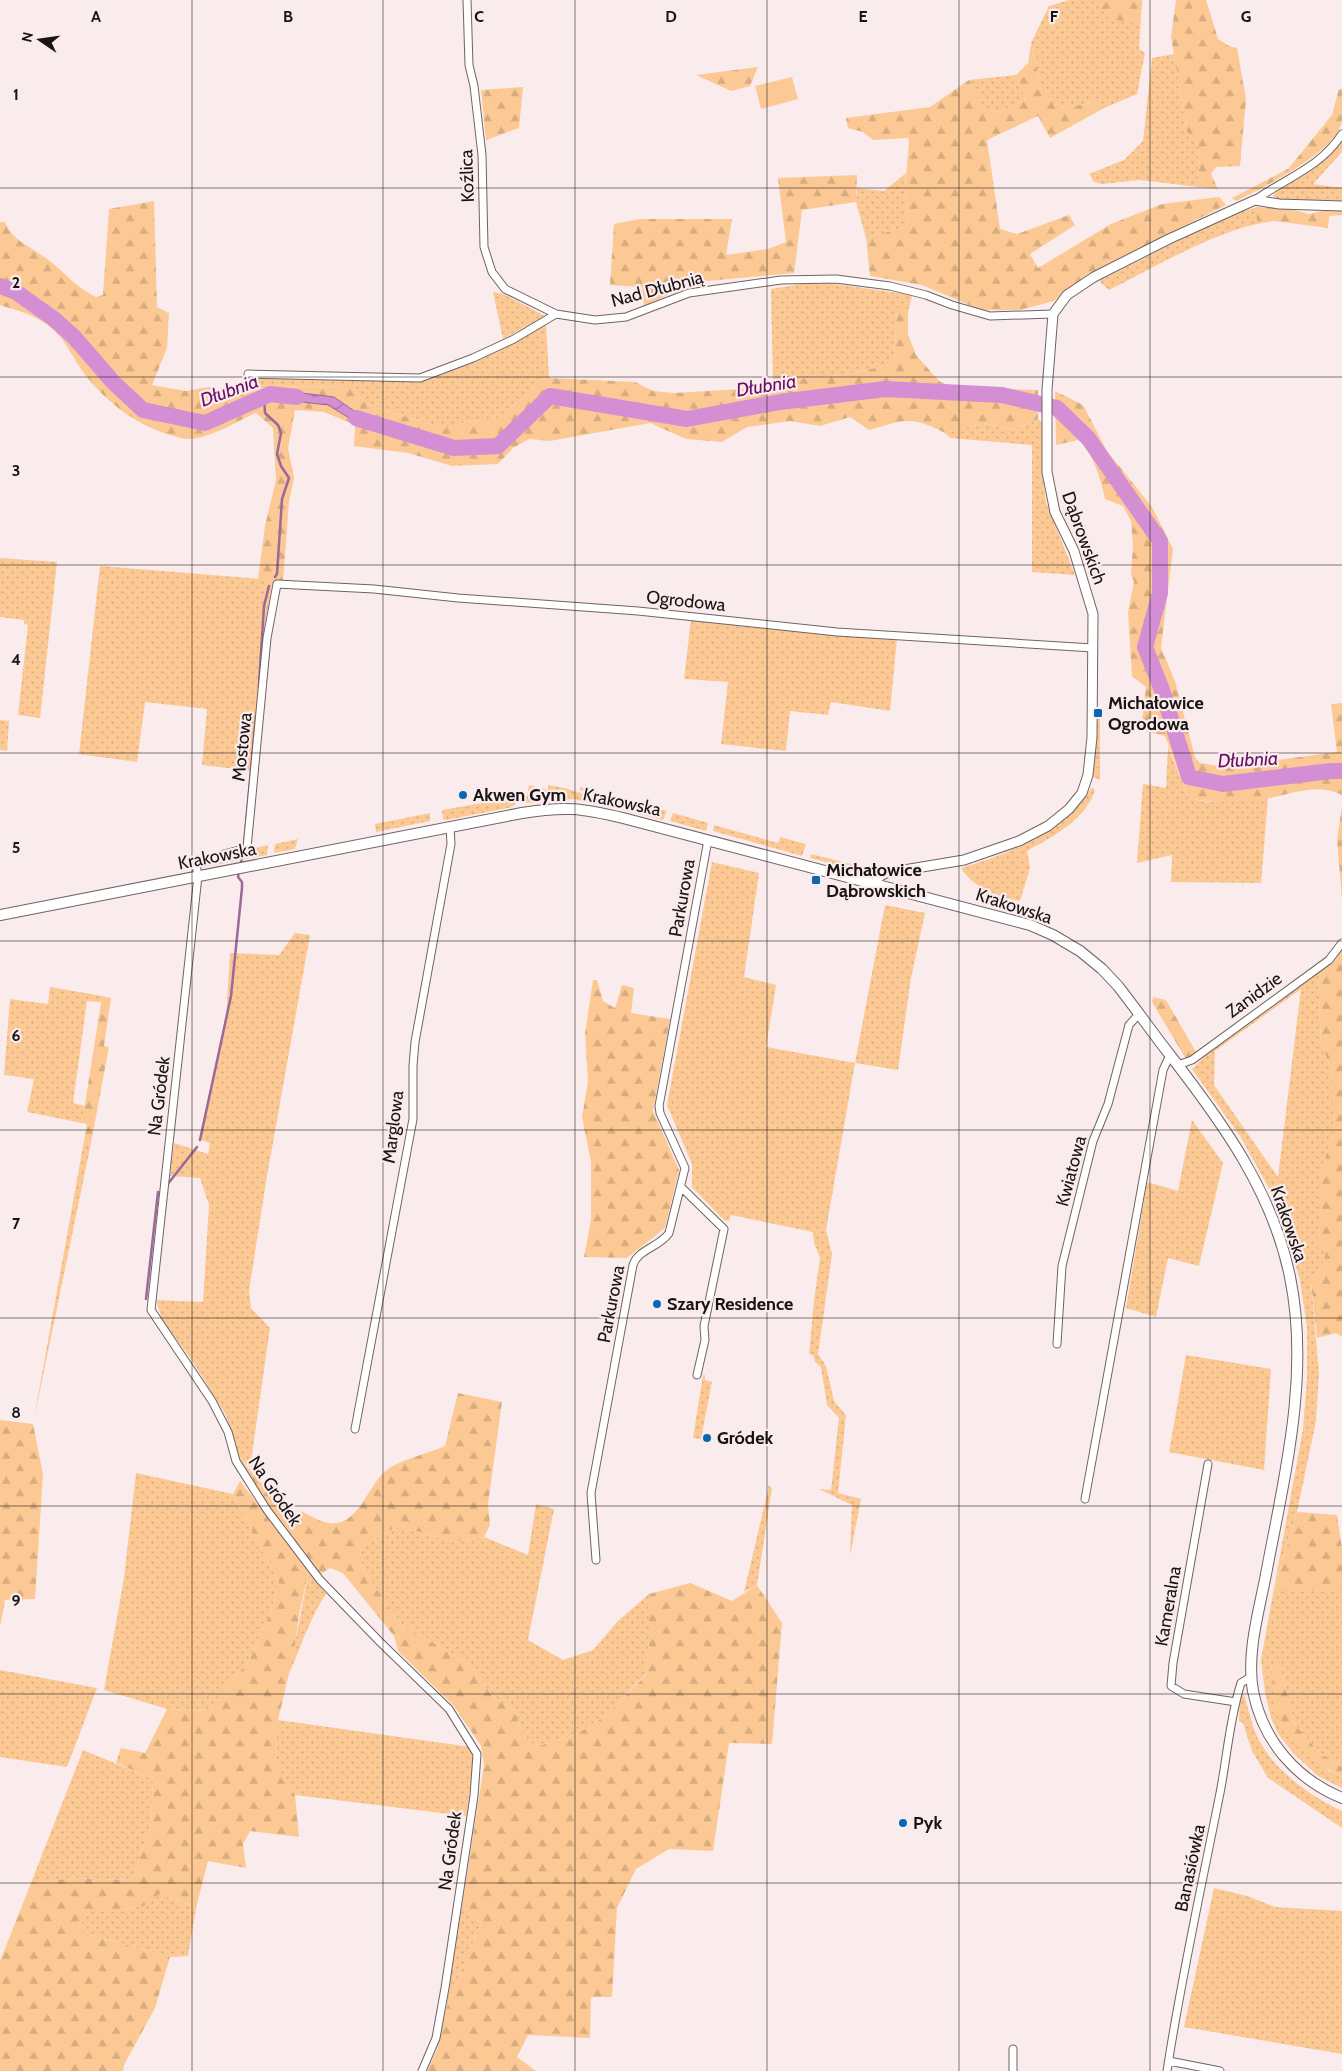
<svg xmlns="http://www.w3.org/2000/svg" width="1342" height="2071" font-family="Cabin,sans-serif">
  <style>
    .grass { fill: url(#grass-dots); fill-rule: evenodd }
    .forest { fill: url(#forest-firs) }
    .garden { fill: #fcc994 }
    .water { fill: url(#water-waves); stroke: #9c699a }
    .lines { fill: none; stroke-linecap: round; stroke-linejoin: round }
    .stream { stroke: #9c699a; stroke-width: 2.5 }
    .river { stroke: #d48ed4; stroke-width: 16 }
    .minor-casing { stroke: #6f6363; stroke-width: 9 }
    .tertiary-casing { stroke: #6f6363; stroke-width: 11 }
    .secondary-casing { stroke: #6f6363; stroke-width: 12 }
    .minor { stroke: #fff; stroke-width: 7 }
    .tertiary { stroke: #fff; stroke-width: 9 }
    .secondary { stroke: #fff; stroke-width: 10 }
    .grid { fill: none; stroke: #191414; stroke-width: 1; stroke-opacity: 0.55 }
    .poi-dot { fill: #0966b3; stroke: #faecec; stroke-width: 2 }
    .labels { text-anchor: middle; stroke-width: 4.5; stroke-linejoin: round; paint-order: stroke }
    .street-label { font-size: 18px; fill: #191414; stroke: #faecec }
    .poi-label { font-size: 18px; font-weight: bold; fill: #191414; stroke: #faecec; text-anchor: start }
    .water-label { font-size: 19px; font-style: italic; fill: #650f68; stroke: #faecec }
    .grid-label { font-size: 16px; text-anchor: middle; font-weight: bold; fill: #191414; stroke: #faecec; stroke-width: 4.5; stroke-linejoin: round; paint-order: stroke }
  </style>
  <defs>
    <pattern id="grass-dots" width="8" height="8" patternUnits="userSpaceOnUse" patternTransform="scale(1.25)"><rect width="8" height="8" fill="#fcc994"/><path d="M2 2h.1M6 6h.1" fill="none" stroke="#d7ac7f" stroke-width="1.8" stroke-linecap="round"/></pattern>
    <pattern id="forest-firs" width="22" height="20" patternUnits="userSpaceOnUse" patternTransform="scale(1.25)"><rect width="22" height="20" fill="#fcc994"/><path d="M5 1l3.5 6h-7zM16 11l3.5 6h-7z" fill="#d7ac7f"/></pattern>
    <pattern id="water-waves" width="16" height="10" patternUnits="userSpaceOnUse" patternTransform="scale(1.25)"><rect width="16" height="10" fill="#d48ed4"/><path d="M0 5q4-4 8 0t8 0" fill="none" stroke="#ab73ab"/></pattern>
  </defs>
  <rect width="100%" height="100%" fill="#faecec"/>
  <path class="grass" d="M1069,0h73l-3,49 6,4 -8,41 -33,14 -5,-9 -12,5 -30,4 -15,-17 -11,-48 18,-37z
    M1174,54l13,78 12,14 -1,41 -58,-7 -38,4 -8,-2 -5,-8 35,-14 19,-19 9,-83z
    M1016,75l10,24 -27,14 -16,-6 -14,-27z
    M1342,142v10l-29,32 29,4v13l-65,-2 -4,-3 4,-6c24,-13 48,-25 65,-48z
    M906,173l-1,16 3,37 -42,12 -10,-36 1,-14 27,3z
    M1257,207v17c-49,11 -102,43 -148,66l-10,-9 129,-65z
    M828,283l84,12 -4,18 -11,-5 -3,52 -5,5 -46,10 -70,6 -2,-92 31,-5z
    M493,292l11,2 41,22 -42,23z
    M546,324l3,54 -13,4 -7,11 -36,29 -21,-2 -28,9 -77,-25 -14,-17 -78,-1 -32,7v-15l178,4 60,-23z
    M1038,419l4,3v49l4,31 29,73 -43,-3v-127l-82,-7 -5,-5 39,-10 28,7z
    M0,558l57,4 -17,156 -22,-3 10,-90 -4,-1v-4l-24,-3z
    M100,566l173,14 -10,56 -3,78 -8,57 -50,-6 5,-56 -62,-7 -8,60 -58,-8z
    M691,619l45,6 161,13 -7,73 -59,-9 -3,13 -38,-4 -4,40 -65,-7 7,-62 -44,-3z
    M1097,716h3v64l-7,-3z
    M0,720l9,1 -2,30 -7,-1z
    M1168,747l21,51 18,4 61,-4 -7,85 -90,-1 1,-27 -35,8 6,-79 23,4z
    M529,785l19,5v-5c23,3 43,12 65,19l4,4 -44,-9 -47,4 -1,-7h2z
    M580,787l48,13 1,7 -4,1 -9,-6 -36,-12z
    M1092,787l3,3c-9,30 -43,47 -68,61l3,17 -10,33c-21,-4 -47,-13 -59,-33 50,-15 102,-34 131,-81z
    M517,797l-1,7 -4,3 -66,13 -3,-1 -1,-9z
    M641,804l26,7 -4,9 -24,-6z
    M430,813v8l-54,11 -1,-8z
    M673,813l35,10 -2,8 -36,-10z
    M714,825l64,18 2,-6 26,7 -4,12 -89,-25z
    M298,839l-3,10 -21,4 1,-9z
    M268,845l-1,10 -68,13 -1,-2 33,-12z
    M811,854l61,15 -15,1 -47,-12z
    M712,862l47,11 -15,104 32,8 -10,62 89,16 30,-158 40,8 -14,65 -13,92 -43,-7 -29,167 6,24 -14,100 8,12 8,35 12,14 -8,78 23,6 -11,57 2,-51 -33,-16 12,1 8,-72 -12,-13 -6,-38 -6,-5 -2,-7 -4,-1 5,-54 6,-42 -6,-15 -1,-11 -82,-17 -2,6 -5,-1 -32,-33v-23l-25,-59z
    M295,933l15,2 -43,241 -18,115 2,17 19,20 -20,140 -11,-11 -13,-42 -35,-56 -29,-39 -6,-20 47,2 6,-97 -9,-27 -30,-2 4,-33 34,11 2,-11 -11,-4 27,-119 4,-67 49,2z
    M1318,973l3,70 10,26 2,14 1,50 -12,34 5,86 -5,12 -11,17 8,91 -3,48 -19,91 -23,77 68,1v177l-21,-13 -26,-29 -15,-58 -9,-3 9,59 49,48 13,6v11l-24,-12 -24,-22 -15,-19 -8,-17 -6,-26 -4,-32 42,-231 4,-52v-50l-7,-47 -14,-50 -15,-38 -31,-56 -48,-67 25,-25zM1301,989l-23,188 -64,-92 1,-34z
    M50,987l52,9 -1,6 -14,-1 -14,102 12,3 -3,17 -55,-11 7,-33 -30,-4 6,-76 38,5z
    M1192,1120l31,43 -24,103 -31,-8 -12,59 -30,-9 21,-126 31,9z
    M84,1141l7,2 -58,281z
    M1186,1355l85,14 -7,101 -95,-18z
    M703,1375h2v5l7,2 -11,57 -8,-1z
    M136,1473l97,21 46,89 -9,31 -20,45 -42,52 -41,-2 -63,-19 20,-112z
    M768,1485l4,3 -15,97 -13,7 24,-102z
    M536,1504l18,5 -26,131 35,20 30,-10 25,-29 31,-27v46l-3,34 -39,41 -30,19 -41,13 -13,-13 -9,-24 -20,-12 -25,-34 -68,-40 -39,-56 -2,-14 1,-6 23,-15 16,-7 53,16 31,-5 44,18z
    M309,1571l17,23c-17,25 -25,53 -37,80z
    M0,1670l97,18 -30,79 -67,-10z
    M1240,1695h4c5,15 8,33 16,47 17,31 51,54 82,69v17l-74,-50 -16,-27 -9,-28 -4,-2z
    M278,1720l193,27 3,15 -8,54 -171,-21 -16,-18 -3,-20z
    M83,1750l70,29 -2,45 -19,56 -58,-2 -43,5z
    M1214,1888l33,8 28,11 67,4v143l-158,-27z
    M160,1894l36,14 -8,48 -18,1 -93,-26 13,-23c30,5 44,3 70,-14z
    M462,1906l19,17 -35,86z"/>
  <path class="forest" d="M1099,0h43l-2,23 -31,-4 -12,-17z
    M1176,0h30l12,39 11,7 8,2 9,51 -6,67 -24,1 -5,7 7,15 -20,-2 1,-41 -12,-14 -16,-95z
    M1031,43l11,48 15,17 30,-4 12,-5 5,9 -54,30 -12,-22 -51,24 13,89 17,5 52,-19 6,10 -45,29 8,14 73,-44 51,-20 57,-7 7,8 -140,70 -32,26 -34,9h-39l-59,-25 -52,-9 -4,-38 42,-12 -3,-37 4,-48 -1,-3 -35,2 -10,-8 -15,-4 -2,-10 84,-11 39,-27 14,27 16,6 27,-14 -10,-24 12,-12z
    M758,67l-8,19 -19,5 -35,-16z
    M523,87l-4,41 -33,12 -5,-50z
    M1339,89h3c0,10 0,22 0,32 -5,31 -80,67 -106,80l-4,-3 56,-29 44,-54z
    M857,175l-1,27 -54,8 -8,63 -98,9 -52,24 -2,-19 -32,-2 4,-61 26,-5h92l-6,36 42,-6 18,-7 -8,-64z
    M154,201l3,106 12,6 -2,35 -15,37 34,6 23,-4 24,9 42,-10 78,1 14,17 77,25 28,-9 21,2 36,-29 7,-11 13,-4 86,4 18,9 21,2 68,-4 31,-8 70,-6 46,-10 5,-5 3,-53 11,6v21l8,21 23,26 13,7 86,2v29l-26,11 -28,-7 -39,10c-34,-18 -41,-13 -76,-3l-19,-13 -30,9 -30,-5 -43,6 -25,15 -36,-3 -36,-16 -100,18 -21,-2 -16,9 -15,16 -46,2 -44,-13 -54,-7 1,-21 -31,-13 -29,-2 -7,38 6,30 -5,24 -6,80 -25,-3 7,-53 11,-46 -3,-52 -17,-15c-19,8 -47,26 -67,26 -5,0 -11,-2 -15,-3 -34,-9 -65,-31 -87,-59 -14,-17 -20,-37 -38,-51 -14,-11 -33,-16 -49,-21v-83h5c7,19 27,25 42,37 19,14 27,27 49,38l7,-2 6,-86z
    M1257,207l33,2 19,5 13,-3h20v4l-13,1 -1,12 -54,-7 -17,3z
    M1055,391l28,14 24,46 45,56 21,42 -12,99 14,33 20,76 5,6 25,4 112,-15 -6,-48 11,-1v92c-25,-12 -47,-2 -72,3 -25,5 -58,6 -81,0l-24,-62 -24,-6 5,-43 -14,-11 -4,-64 6,-30 -3,-8 2,-28 -2,-25 -8,-15 -18,-7c-3,-16 -13,-50 -27,-59l-22,5z
    M1342,806v92l-5,-58z
    M1342,947v390l-6,-4 -19,5 -6,-56 11,-17 4,-12 -9,-5 5,-81 12,-34 -3,-64 -10,-26 -3,-70 18,-14z
    M593,980h4l6,21 12,7 7,-23 12,3 -3,25 39,6 -17,92 26,59 -14,58 -38,30 -43,-1 7,-37v-58l-9,-45 6,-35 -3,-48z
    M102,996l9,2 -7,48 5,1 -18,96 -7,-2 3,-17 -5,-1z
    M1153,997l13,3 30,52 -10,7 -34,-57z
    M458,1393l44,9 -14,102 2,21 -6,12 -31,5 -53,-16 -16,7 -23,15 -1,6 2,14 39,56 68,40 25,34 20,12 9,24 13,13 41,-13 30,-19 39,-40 3,-35v-46l41,-11 42,18 25,-16 25,38 -10,121 -43,-1 -16,108 -44,-2 -33,20 -19,39 -5,89h-21l-1,41 -62,-3 -11,22 19,14h-109l10,-22 9,-40 35,-86 -19,-17 22,-141 -3,-19 -27,-40 -56,-55 -4,-15 -51,-63 -13,-5 -9,6 -10,-10 -55,-74 -17,-33 53,63 9,-9c8,4 19,11 28,12 31,4 38,-39 59,-54 11,-8 43,-17 57,-23z
    M0,1420l33,4 10,50 -8,125 -30,1 -5,27z
    M240,1481l69,90 -10,43 -5,38 -16,68 -2,37 4,20 15,18 4,42 -49,-6 -7,13 3,24 -38,-7 -12,47 -36,-14 -17,12 -31,6 -22,-3 -13,22 93,26 -15,51 -31,57 -1,6h-123v-110l31,-78 43,-5 58,2 19,-56 2,-45 -37,-16 5,-15 24,5 22,-44 41,2 42,-52 20,-45 9,-31 -46,-89z
    M1297,1512l40,3 5,33v42h-68z
    M1271,1663l9,4 15,58 26,29 21,13v10c-19,-9 -57,-35 -63,-56 -5,-18 -5,-39 -8,-58z"/>
  <path class="garden" d="M792,77l6,22 -37,10 -6,-23z"/>
  <path class="water" d="M278,390l56,7 26,18 17,4 1,11 -19,-6 -31,-19 -52,-6z"/>
  <g class="lines">
    <path class="stream" d="M264,397l1,16 13,12 3,8 -4,21 4,12 8,12 -7,21 -5,75 -2,3
      M259,685l5,-79 5,-20
      M244,846l12,-130
      M240,866l3,-11
      M200,1140l31,-144 11,-108v-6l-4,-5 1,-6
      M167,1185l30,-38
      M146,1299l12,-107"/>
    <path class="river" d="M0,286l16,6 38,27 20,18 40,46 29,27 62,13 65,-29 27,3
      M356,418l98,30 44,-2 52,-50 137,23 93,-17 105,-13 117,6 55,13 31,30 72,103v52l-15,54 17,43 27,87 34,7 108,-13h11"/>
    <g class="minor-casing">
      <path id="minor" d="M467,0l2,65 5,21 8,69 2,92 8,25 13,17 51,25 39,6 31,-3 63,-24 92,-13 55,-1 54,7 36,9 26,10 38,11 63,-2
        M1255,200c31,-22 66,-33 87,-66
        M248,374l172,4 53,-20 41,-19 42,-25
        M1178,1065l14,-5 137,-100 13,-17
        M681,1187l43,42 -20,97 1,14 -8,35
        M1057,1344l5,-78 31,-125 15,-37 21,-79 10,-11
        M355,1429l58,-310v-53l2,-24 36,-198 -1,-17
        M1208,1464l-35,199 -2,23 13,8 52,8
        M1085,1499l78,-429 7,-15
        M596,1560l-5,-67 42,-228c5,-16 27,-18 36,-32l16,-65 -25,-55 -1,-7 49,-266
        M1169,2061l51,10
        M422,2071l14,-33 9,-50 29,-192 3,-42 -28,-45 -69,-67 -60,-62 -53,-70 -31,-49 -8,-29 -16,-31 -61,-91 47,-434 -2,-11 28,-11 23,-6 20,-210 10,-54 97,5 84,9 180,13 199,21 256,16
        M1013,2071v-22
        M1167,2071c14,-92 34,-182 52,-273 8,-38 10,-78 22,-115l11,-7"/>
    </g>
    <g class="tertiary-casing">
      <path id="tertiary" d="M875,883l5,-7 6,-3 78,-13 55,-19 29,-15 21,-17 13,-16 6,-18 4,-38 1,-123 -19,-63 -19,-39 -8,-40v-82l6,-76 14,-19 27,-18 75,-38 86,-39 24,4 63,2"/>
    </g>
    <g class="secondary-casing">
      <path id="secondary" d="M0,915l522,-102c43,-7 59,-5 101,5l407,107 23,10 27,16 22,18 16,17c18,23 34,46 52,69 52,67 103,137 120,222 20,97 -5,197 -23,292 -7,39 -21,83 -14,122 10,50 43,88 89,107"/>
    </g>
    <use href="#minor" class="minor"/>
    <use href="#tertiary" class="tertiary"/>
    <use href="#secondary" class="secondary"/>
  </g>
  <path class="grid" d="M192,0v2071M383,0v2071M575,0v2071M767,0v2071M959,0v2071M1150,0v2071M0,188h1342M0,377h1342M0,565h1342M0,753h1342M0,941h1342M0,1130h1342M0,1318h1342M0,1506h1342M0,1694h1342M0,1883h1342"/>
  <g class="poi-dot">
    <rect x="1093" y="708" width="10" height="10" rx="2.5"/>
    <circle cx="463" cy="795" r="5"/>
    <rect x="811" y="875" width="10" height="10" rx="2.5"/>
    <circle cx="657" cy="1304" r="5"/>
    <circle cx="707" cy="1438" r="5"/>
    <circle cx="903" cy="1823" r="5"/>
  </g>
  <g class="labels">
    <g class="street-label">
      <text transform="translate(467 176) rotate(-92)" y="6">Koźlica</text>
      <text transform="translate(657 289) rotate(-15)" y="6">Nad Dłubnią</text>
      <text transform="translate(1084 538) rotate(70)" y="6">Dąbrowskich</text>
      <text transform="translate(686 601) rotate(6)" y="6">Ogrodowa</text>
      <text transform="translate(242 747) rotate(-84)" y="6">Mostowa</text>
      <text transform="translate(622 802) rotate(12)" y="6">Krakowska</text>
      <text transform="translate(217 856) rotate(-11)" y="6">Krakowska</text>
      <text transform="translate(682 898) rotate(-80)" y="6">Parkurowa</text>
      <text transform="translate(1014 906) rotate(18)" y="6">Krakowska</text>
      <text transform="translate(1254 995) rotate(-36)" y="6">Zanidzie</text>
      <text transform="translate(159 1096) rotate(-83)" y="6">Na Gródek</text>
      <text transform="translate(393 1127) rotate(-83)" y="6">Marglowa</text>
      <text transform="translate(1071 1171) rotate(-75)" y="6">Kwiatowa</text>
      <text transform="translate(1289 1224) rotate(71)" y="6">Krakowska</text>
      <text transform="translate(611 1304) rotate(-79)" y="6">Parkurowa</text>
      <text transform="translate(275 1491) rotate(56)" y="6">Na Gródek</text>
      <text transform="translate(1168 1606) rotate(-80)" y="6">Kameralna</text>
      <text transform="translate(450 1851) rotate(-82)" y="6">Na Gródek</text>
      <text transform="translate(1190 1868) rotate(-78)" y="6">Banasiówka</text>
    </g>
    <g class="poi-label">
      <text x="1108" y="709">Michałowice<tspan x="1108" dy="21">Ogrodowa</tspan></text>
      <text x="473" y="801">Akwen Gym</text>
      <text x="826" y="876">Michałowice<tspan x="826" dy="21">Dąbrowskich</tspan></text>
      <text x="667" y="1310">Szary Residence</text>
      <text x="717" y="1444">Gródek</text>
      <text x="913" y="1829">Pyk</text>
    </g>
    <g class="water-label">
      <text transform="translate(766 385) rotate(-9)" y="7">Dłubnia</text>
      <text transform="translate(229 390) rotate(-20)" y="7">Dłubnia</text>
      <text transform="translate(1248 759) rotate(-3)" y="7">Dłubnia</text>
    </g>
  </g>
  <g class="grid-label">
    <text x="96" y="22">A</text>
    <text x="288" y="22">B</text>
    <text x="479" y="22">C</text>
    <text x="671" y="22">D</text>
    <text x="863" y="22">E</text>
    <text x="1054" y="22">F</text>
    <text x="1246" y="22">G</text>
    <text x="16" y="100">1</text>
    <text x="16" y="288">2</text>
    <text x="16" y="476">3</text>
    <text x="16" y="665">4</text>
    <text x="16" y="853">5</text>
    <text x="16" y="1041">6</text>
    <text x="16" y="1229">7</text>
    <text x="16" y="1418">8</text>
    <text x="16" y="1606">9</text>
  </g>
  <g transform="translate(40 40) rotate(283)" stroke="#faecec" stroke-width="4" paint-order="stroke">
  <path d="M0-4L9 19L0 12L-9 19Z" fill="#191414"/>
  <text y="-8" font-size="14" font-weight="bold" text-anchor="middle" fill="#191414">N</text>
  </g>
</svg>
